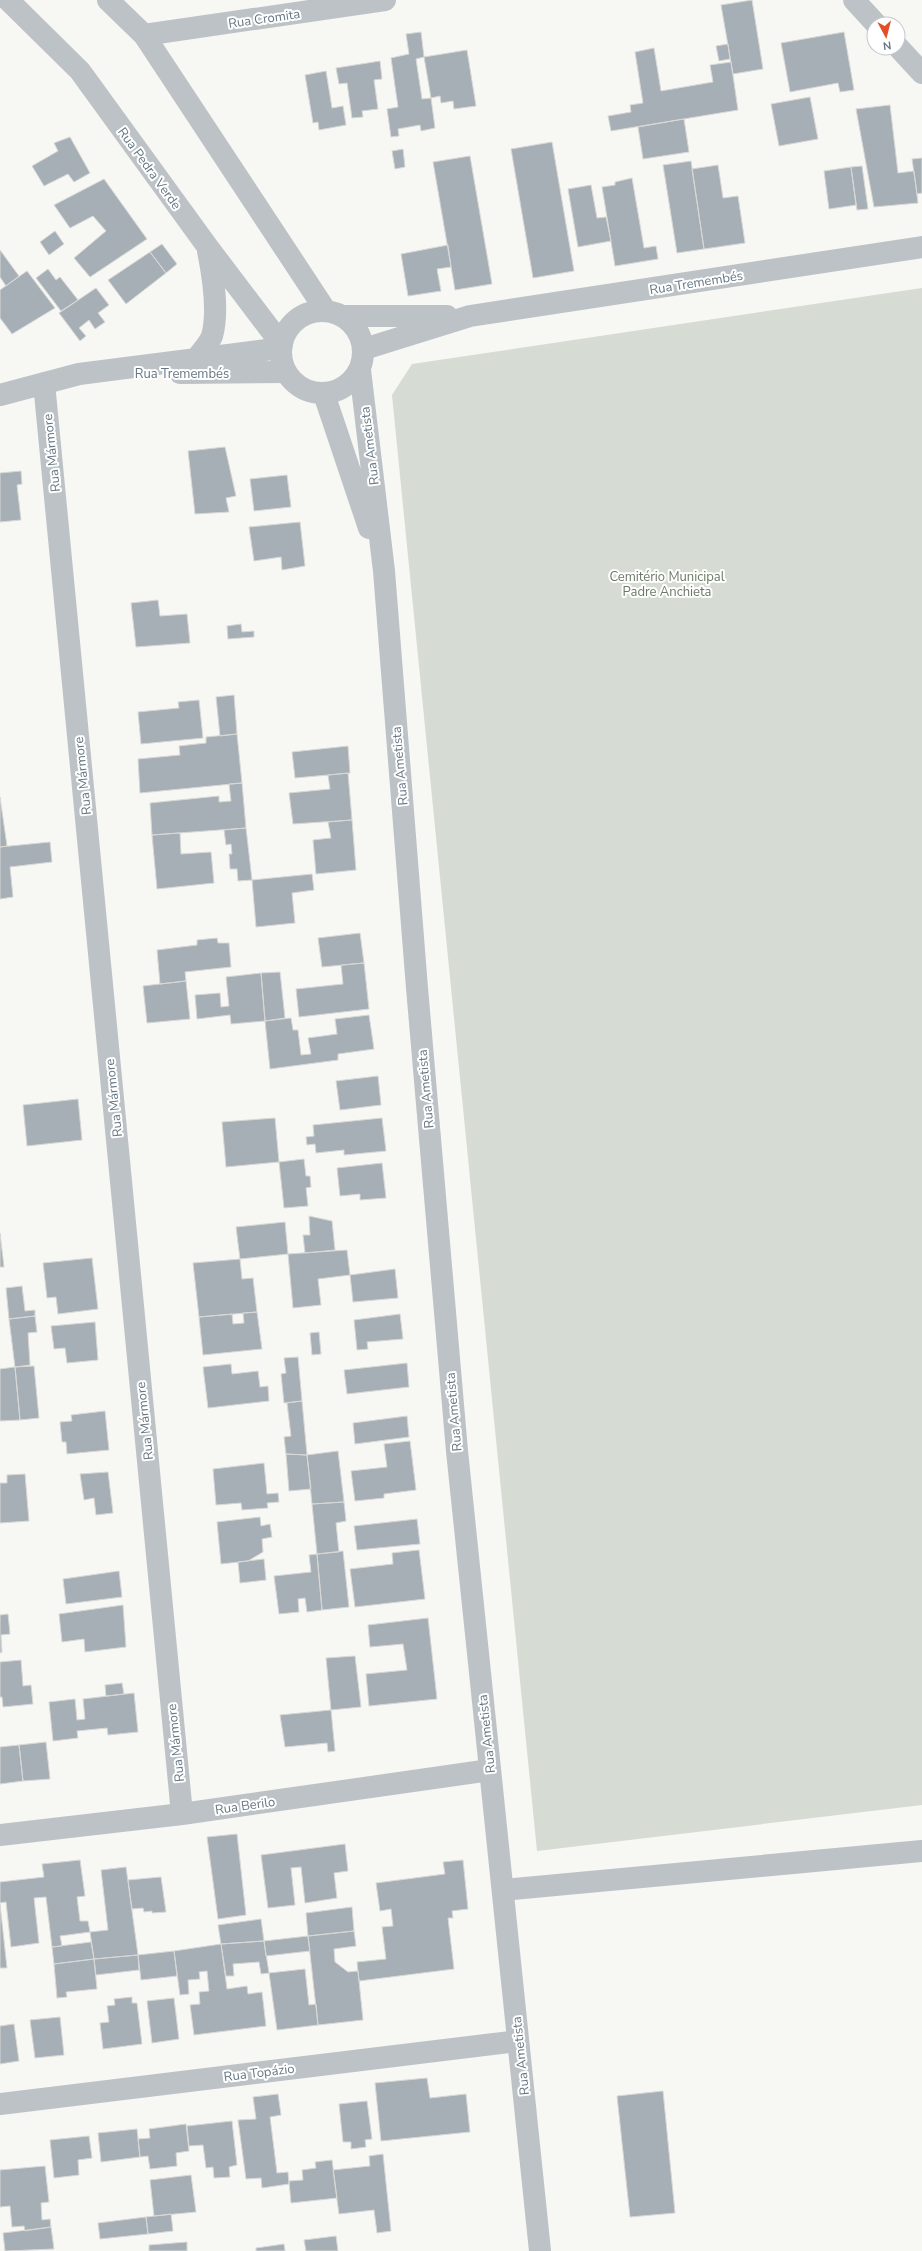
<svg xmlns="http://www.w3.org/2000/svg" width="922" height="2251" font-family="'Nunito Sans',sans-serif">
  <style>
    .green { fill: #d6dbd3 }
    .building { fill: #a6afb5; stroke: #d8d8d6 }
    .lines { fill: none; stroke-linecap: round; stroke-linejoin: round }
    .minor { stroke: #bdc2c6; stroke-width: 22 }
    .tertiary { stroke: #bdc2c6; stroke-width: 22 }
    .labels { text-anchor: middle; stroke-width: 4; stroke-linejoin: round; paint-order: stroke }
    .street-label { font-size: 13px; fill: #667784; stroke: #fff }
    .park-label { font-size: 13px; fill: #6a7b65; stroke: #fff }
  </style>
  <rect width="100%" height="100%" fill="#f7f7f3"/>
  <path class="green" d="M922,288v1517l-385,46 -145,-1456 20,-31z"/>
  <path class="building" d="M752,0l11,69 -30,5 -12,-69z
    M421,32l3,25 -8,2 6,40 9,-1 4,30 -14,3 -1,-6 -22,4 1,7 -8,1 -4,-28 11,-2 -7,-49 18,-4 -3,-20z
    M844,32l10,58 -14,2 -2,-9 -48,9 -9,-49z
    M728,44l2,15 -11,2 -3,-15z
    M654,48l7,43 52,-9 -3,-17 21,-3 7,48 -127,21 -3,-15 23,-4 -1,-7 13,-2 -8,-51z
    M467,50l9,56 -22,3 -1,-8 -12,2 -1,-7 -9,2 -7,-41z
    M380,61l2,18 -8,1 4,29 -16,2 1,6 -11,1 -5,-35 -8,1 -3,-16z
    M326,71l6,37 11,-2 3,19 -27,5 -1,-8 -5,1 -8,-48z
    M810,97l8,42 -39,7 -8,-42z
    M890,105l8,68 16,-2 4,32 -44,4 -18,-98z
    M684,119l5,33 -46,7 -5,-32z
    M70,137l20,36 -16,9 -6,-8 -24,12 -12,-20 26,-15 -4,-8z
    M552,142l22,129 -41,7 -22,-129z
    M403,149l2,18 -10,2 -3,-18z
    M470,156l22,128 -37,6 -22,-128z
    M922,158v35l-5,1 -5,-35z
    M691,161l13,88 -27,4 -14,-88z
    M718,165l5,33 15,-2 7,47 -41,6 -12,-80z
    M862,166l6,43 -11,1 -6,-43z
    M851,167l5,38 -27,4 -5,-38z
    M632,178l12,70 12,-2 2,13 -43,7 -13,-79 13,-2v-3z
    M104,179l43,60 -57,38 -16,-19 32,-27 -13,-15 -23,12 -16,-23z
    M591,185l6,33 9,-1 5,24 -33,6 -10,-58z
    M55,231l9,13 -15,11 -9,-13z
    M162,244l15,20 -11,9 -16,-21z
    M448,245l3,22 -14,2 4,22 -33,5 -7,-42z
    M0,250l19,26 -13,10 -6,-9z
    M150,252l16,21 -40,31 -18,-24z
    M48,269l8,11 4,-3 18,23 -17,11 -25,-33z
    M27,271l28,37 -43,26 -12,-16v-28z
    M96,288l13,17 -11,8 7,9 -10,7 -6,-9 -10,8 7,8 -6,5 -21,-28z
    M225,447l11,49 -10,2 3,14 -34,2 -7,-63z
    M21,471l1,13 -5,1 4,35 -21,2v-49z
    M287,475l4,32 -37,4 -4,-32z
    M300,522l5,44 -23,4 -1,-13 -27,4 -5,-34z
    M158,600l2,16 27,-2 3,29 -54,4 -5,-44z
    M241,624l1,8 12,-1v6l-26,2 -1,-13z
    M234,695l3,39 -17,2 -4,-39z
    M199,700l4,38 -62,6 -3,-32 41,-4 -1,-6z
    M237,734l5,49 -102,10 -2,-34 42,-4 -1,-9 27,-3v-6z
    M348,746l2,27 -55,5 -3,-26z
    M348,773l4,47 -59,4 -4,-31 41,-4 -2,-14z
    M242,783l4,45 -94,7 -2,-32 69,-7v6l12,-1 -2,-17z
    M0,797l7,49 -7,1z
    M352,820l4,50 -40,4 -3,-34 18,-2 -3,-16z
    M246,828l6,52 -14,1 -1,-12h-7l-1,-15h3l-1,-10 -5,1 -2,-15z
    M180,833l1,21 30,-2 3,31 -57,6 -5,-54z
    M50,842l2,20 -42,5 3,30 -13,2v-52z
    M312,874l2,16 -22,3 3,30 -39,4 -4,-47z
    M360,933l4,30 -42,4 -4,-29z
    M217,938l1,5h11l2,24 -46,5 1,9 -26,3 -3,-34 40,-5v-5z
    M364,963l5,46 -70,8 -3,-28 47,-5 -2,-19z
    M280,972l5,46 -20,3 -4,-48z
    M261,973l4,48 -34,3 -1,-9 -33,4 -2,-24 25,-2 1,14 8,-1 -3,-29z
    M186,981l4,38 -43,4 -4,-37z
    M369,1015l5,34 -36,5v6l-68,9 -5,-48 26,-3 2,12h5l3,25 10,-1 -3,-16 29,-4 -2,-15z
    M378,1076l3,29 -41,5 -4,-29z
    M78,1099l4,41 -55,6 -4,-41z
    M275,1118l4,44 -53,5 -4,-45z
    M382,1118l4,33 -42,4v-5l-28,3 -1,-9 -8,1 -1,-8 8,-1 -1,-11z
    M304,1159l2,17h4l1,11 -5,1 2,18 -24,2 -5,-46z
    M382,1163l4,35 -26,2v-6l-20,2 -3,-28z
    M309,1216l23,5 3,29 -30,3 -2,-18h7z
    M285,1222l3,32 -48,5 -4,-32z
    M0,1233l4,34h-4z
    M347,1250l3,25 -32,4 3,26 -28,3 -5,-54z
    M92,1258l6,51 -40,5 -2,-17 -9,1 -4,-35z
    M240,1259l2,20 11,-1 4,34 -58,5 -6,-54z
    M395,1269l3,29 -45,4 -3,-27z
    M22,1286l3,25 10,-1v6l-26,3 -3,-31z
    M257,1312l5,37 -59,6 -4,-38 33,-3 1,10 11,-1 -1,-10z
    M400,1314l3,25 -36,3 1,7 -11,1 -3,-30z
    M35,1316l2,16 -9,1 2,32 -15,2 -6,-48z
    M95,1322l3,38 -31,3 -2,-15 -11,1 -3,-23z
    M319,1332l2,22 -9,1 -2,-22z
    M298,1357l4,44 -18,2 -3,-29 5,-1 -2,-15z
    M407,1363l2,24 -62,7 -3,-24z
    M231,1364l1,10 26,-3 2,16 8,-1 1,15 -61,7 -5,-41z
    M34,1366l5,52 -19,2 -5,-53z
    M15,1367l5,53 -20,1v-52z
    M302,1401l5,54 -21,-1 -2,-17 7,-1 -4,-33z
    M105,1411l4,39 -42,4 -1,-12h-4l-2,-20 12,-1 -1,-6z
    M407,1416l2,21 -54,7 -2,-21z
    M410,1441l6,49 -32,4v4l-29,3 -4,-30 36,-4 -3,-23z
    M338,1451l6,51 -32,2 -5,-49z
    M286,1454l21,1 4,34 -22,2z
    M264,1463l3,31 11,-1 1,9 -12,1 1,5 -26,2 -1,-7 -25,2 -3,-36z
    M108,1472l5,41 -17,2 -2,-17 -10,2 -4,-26z
    M25,1474l4,47 -29,2v-40h7v-8z
    M344,1502l2,19 -10,2 3,29 -22,2 -5,-50z
    M260,1517l1,9 9,-2 2,13 -10,2 1,13 -15,9 -27,3 -4,-42z
    M417,1519l3,25 -63,6 -3,-24z
    M419,1550l6,49 -70,8 -5,-38 43,-5 -1,-11z
    M343,1551l6,56 -27,3 -5,-56z
    M317,1554l5,56 -15,2 -2,-14 -7,1 1,13 -20,2 -5,-38 37,-4 -2,-17z
    M264,1559l2,21 -26,3 -2,-21z
    M119,1571l3,26 -56,7 -3,-25z
    M123,1605l3,42 -41,5 -1,-13 -22,3 -3,-28z
    M8,1614l2,20 -9,1 1,17 -2,1v-38z
    M428,1618l9,81 -68,7 -3,-32 41,-4 -4,-26 -33,3 -2,-22z
    M355,1656l6,51 -30,3 -5,-52z
    M21,1660l2,26 8,-1 2,19 -30,3 -1,-10h-2v-35z
    M122,1683l2,11 -18,2 -1,-11z
    M134,1693l4,39 -30,3 -1,-7 -30,3 1,7 -25,3 -4,-39 26,-3 2,21 8,-1 -2,-20z
    M331,1710l4,41 -7,1 -1,-9 -42,4 -5,-32z
    M46,1742l4,37 -27,2 -4,-36z
    M19,1745l4,36 -23,3v-37z
    M237,1834l9,81 -28,4 -11,-82z
    M345,1844l3,27 -14,2 3,25 -32,5 -4,-36 -10,1 4,37 -27,3 -7,-53z
    M80,1860l5,36 -8,1 3,24h8l2,11 -30,4 2,10 -10,1 -6,-50 -12,1 5,45 -28,4 -5,-45 -6,1v-21l44,-5 -2,-13z
    M463,1860l5,49 -16,2 1,7h-5l6,51 -95,12 -2,-19 29,-3 -4,-32 11,-1 -2,-17 -11,2 -4,-28 69,-9 -2,-12z
    M126,1867l12,88 -44,4 -4,-27 18,-2 -7,-60z
    M161,1877l5,35 -14,1v-2l-8,1 -1,-4 -11,1 -4,-29z
    M0,1904l7,64h-7z
    M352,1907l2,24 -46,5 -2,-23z
    M261,1919l3,22 -43,3 -3,-19z
    M354,1931l2,15 -22,3 1,13 13,10 10,-1 5,49 -45,5 -10,-89z
    M308,1936l2,15 -44,5 -2,-15z
    M264,1941l5,32 -8,1 -2,-12 -26,2 1,12h-8l-5,-32z
    M91,1942l3,17 -40,5 -2,-17z
    M221,1944l6,45 20,-3 1,8 14,-2 4,34 -72,9 -4,-30 10,-1 -1,-12 10,-1 -2,-20 -8,1 1,7 -12,1 1,14 -9,1 -6,-44z
    M174,1951l3,25 -36,4 -3,-25z
    M138,1955l1,15 -43,5 -2,-16z
    M94,1959l3,30 -31,3 1,5 -10,1 -3,-34z
    M305,1969l4,36 7,-1 2,21 -41,5 -8,-57z
    M132,1997v6h5l5,41 -39,5 -3,-26 9,-1 -2,-16 8,-1 -1,-6z
    M174,1998l5,41 -27,4 -5,-42z
    M60,2017l4,38 -29,3 -5,-38z
    M14,2024l5,37 -19,3v-38z
    M427,2078l3,20 36,-4 4,38 -89,9 -6,-58z
    M663,2091l12,122 -45,4 -13,-121z
    M278,2094l3,21 -11,2 7,56 11,-1 1,12 -27,4 -1,-10 -15,1 -8,-59 18,-1 -3,-22z
    M367,2101l5,38 -7,1 1,7 -15,2v-7h-8l-4,-38z
    M232,2121l5,44 -8,2 1,10 -16,1 -1,-11 -7,1 -3,-23 -14,1 -2,-20z
    M186,2124l3,27 -13,2 1,13 -27,3 -2,-13 -8,1 -2,-18 12,-1 -1,-9z
    M137,2129l3,28 -39,5 -3,-29z
    M89,2136l3,22 -14,2 1,15 -25,3 -4,-38z
    M383,2154l8,77 -14,2 -3,-23 -35,4 -6,-44 37,-4 -1,-10z
    M332,2160l5,38 -46,5 -2,-22 14,-1 -1,-10 14,-2 -1,-6z
    M45,2166l4,36 -8,1 1,17 8,-1 1,8 -26,4 -1,-5 -12,1 -2,-21 -10,1v-37z
    M191,2175l5,37 -42,4 -4,-36z
    M171,2214l2,17 -25,3 -2,-17z
    M146,2217l2,17 -48,5 -2,-16z
    M51,2227l3,22 -49,2 -2,-18z
    M336,2236l2,15h-32l-2,-11z
    M187,2242v9h-38v-6z
    M284,2244l1,7h-29v-3z"/>
  <g class="lines">
    <path class="minor" d="M854,0l22,24
      M144,35l241,-35
      M898,47l24,26
      M344,316h103
      M364,349l106,-33 452,-69
      M180,373l106,-1
      M44,383l138,1431
      M0,395l79,-21 202,-26
      M0,1835l182,-21 308,-44
      M503,1890l419,-39
      M0,2104l518,-63"/>
    <path class="tertiary" d="M8,0l72,71 127,175 75,99
      M108,0l36,35 182,276
      M281 352a41 41 0 1 1 82 0a41 41 0 1 1-82 0Z
      M196,359c5,-7 13,-15 16,-23 7,-25 1,-60 -4,-85
      M360,370l24,201 33,417 40,463 83,800
      M324,394l45,134"/>
  </g>
  <g class="labels">
    <g class="street-label">
      <text transform="translate(264 18) rotate(-8)" y="5">Rua Cromita</text>
      <text transform="translate(150 168) rotate(54)" y="5">Rua Pedra Verde</text>
      <text transform="translate(696 282) rotate(-9)" y="5">Rua Tremembés</text>
      <text x="182" y="378">Rua Tremembés</text>
      <text transform="translate(369 446) rotate(-97)" y="5">Rua Ametista</text>
      <text transform="translate(51 453) rotate(-96)" y="5">Rua Mármore</text>
      <text transform="translate(399 766) rotate(-95)" y="5">Rua Ametista</text>
      <text transform="translate(82 776) rotate(-96)" y="5">Rua Mármore</text>
      <text transform="translate(425 1089) rotate(-95)" y="5">Rua Ametista</text>
      <text transform="translate(113 1098) rotate(-96)" y="5">Rua Mármore</text>
      <text transform="translate(453 1412) rotate(-95)" y="5">Rua Ametista</text>
      <text transform="translate(144 1421) rotate(-96)" y="5">Rua Mármore</text>
      <text transform="translate(486 1734) rotate(-96)" y="5">Rua Ametista</text>
      <text transform="translate(175 1743) rotate(-96)" y="5">Rua Mármore</text>
      <text transform="translate(245 1805) rotate(-8)" y="5">Rua Berilo</text>
      <text transform="translate(520 2056) rotate(-96)" y="5">Rua Ametista</text>
      <text transform="translate(259 2072) rotate(-7)" y="5">Rua Topázio</text>
    </g>
    <g class="park-label">
      <text x="667" y="581">Cemitério Municipal<tspan x="667" dy="15">Padre Anchieta</tspan></text>
    </g>
  </g>
  <g transform="translate(886 36) rotate(173)"><circle r="19" fill="#ffffff" stroke="#c2c9ce"/>
  <path d="M0-3L7 15L0 10L-7 15Z" fill="#e14f29"/>
  <text y="-6" font-size="11" font-weight="bold" text-anchor="middle" fill="#667784">N</text>
  </g>
</svg>
